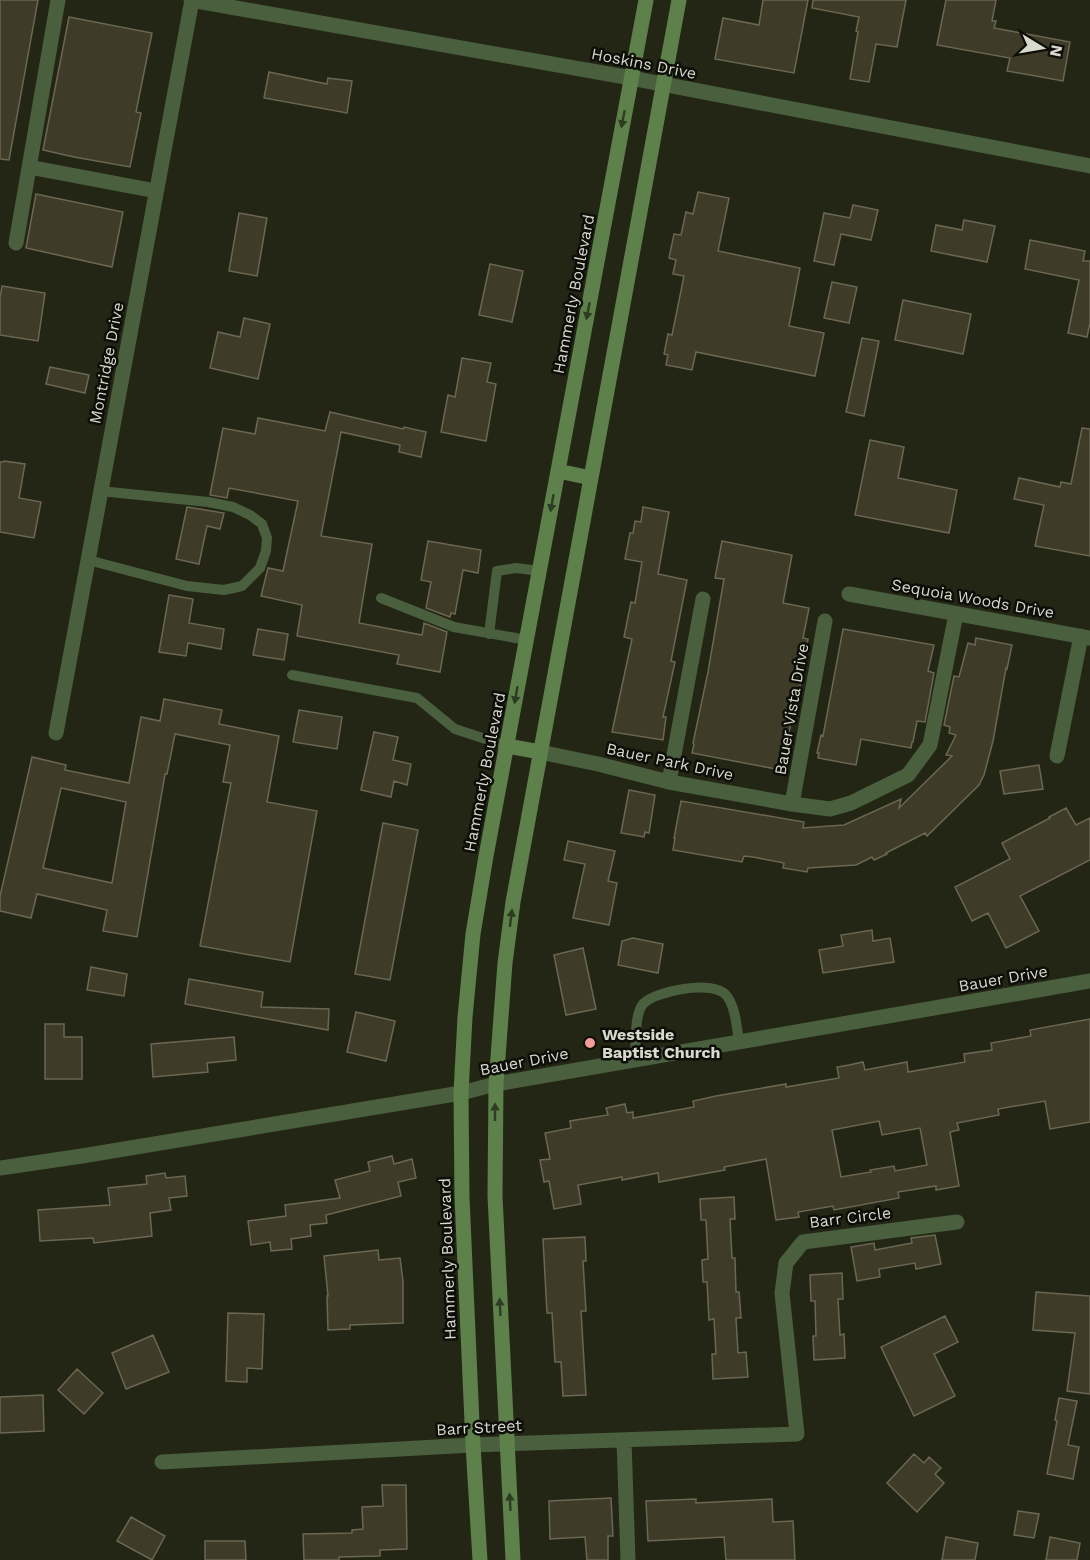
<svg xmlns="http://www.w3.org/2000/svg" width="1090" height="1560" font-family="'Work Sans',sans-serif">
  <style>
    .building { fill: #3e3b28; stroke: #6b6753; stroke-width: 1.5; fill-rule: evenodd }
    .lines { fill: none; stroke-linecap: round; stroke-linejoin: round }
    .service { stroke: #4a5f3e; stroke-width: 10 }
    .minor { stroke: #4a5f3e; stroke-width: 15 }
    .secondary { stroke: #5e804b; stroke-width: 15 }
    .oneway { fill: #2d3c22 }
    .poi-dot { fill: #f59c96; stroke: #0d0e07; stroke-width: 2 }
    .labels { text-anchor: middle; stroke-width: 5; stroke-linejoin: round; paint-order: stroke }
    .street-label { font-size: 16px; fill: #d7d9ce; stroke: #0d0e07 }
    .poi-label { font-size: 16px; font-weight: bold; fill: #d7d9ce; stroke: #0d0e07; text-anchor: start }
  </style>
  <rect width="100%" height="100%" fill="#232615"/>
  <path class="building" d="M0,0h38l-29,160 -9,-1z
    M763,0h45l-14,73 -79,-14 8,-41 36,7z
    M813,0h93l-9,47 -21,-3 -7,38 -19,-3 8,-47 -2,-1 3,-14 -47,-9z
    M946,0h50l-4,21h4l-2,7 76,14 -7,39 -56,-10 3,-13 -73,-13z
    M69,17l83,16 -16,79 5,1 -11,54 -56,-10 -31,-7z
    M269,72l58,12 1,-6 24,3 -5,32 -83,-15z
    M698,192l31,6 -11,53 82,17 -11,58 35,7 -9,43 -119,-24 -4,18 -26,-5 2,-10 -4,-1 4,-20 4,1 12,-59 -11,-2 3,-14 -7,-2 5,-24 7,1 5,-23 7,2z
    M36,194l87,18 -11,55 -86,-19z
    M853,205l25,5 -7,30 -30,-6 -7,31 -20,-4 10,-48 26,5z
    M239,213l28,5 -10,58 -28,-5z
    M964,220l31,6 -8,36 -56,-11 5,-26 26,5z
    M1030,240l55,11 -2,10h7v62l-3,14 -19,-4 11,-53 -54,-11z
    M490,264l33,7 -11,51 -33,-7z
    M832,282l25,5 -8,36 -25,-5z
    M2,286l43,7 -7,48 -38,-6v-37z
    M903,300l68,14 -8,40 -68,-14z
    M244,318l26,6 -12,55 -48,-11 8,-36 22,5z
    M862,338l17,3 -15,75 -18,-4z
    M462,358l29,5 -4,19 9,2 -10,57 -45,-9 7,-37 7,2z
    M50,367l39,8 -4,18 -39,-9z
    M330,412l73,17 1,-2 22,5 -5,25 -22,-5 1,-7 -59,-13 -20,104 51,8 -13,79 63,12 2,-12 23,9 -7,40 -43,-8 2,-9 -102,-19 5,-31 -41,-9 7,-28 15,3 15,-70 -69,-13 -2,10 -17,-3 13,-67 32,6 3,-16 67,13z
    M1082,428l8,1v127l-55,-10 9,-41 -30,-6 5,-21 41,9 1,-5 10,2z
    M870,440l34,7 -6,31 59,12 -8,43 -94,-18z
    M4,461l21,3 -6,34 22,4 -7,36 -34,-6v-70h3z
    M187,507l37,6 -4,16 -13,-3 -8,38 -23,-5z
    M643,507l26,5 -11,62 29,6 -16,81 4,1 -12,55h3l-3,23 -51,-8 20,-93 -8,-2 7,-35 4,1 7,-41 -17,-3 5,-26h3l2,-12 6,1z
    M428,541l53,9 -3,23 -15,-3 -8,44 -4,-1 -1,4 -24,-9 5,-26 -10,-2z
    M722,541l70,14 -9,48 26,5 -6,30 5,1 -7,33 2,1 -4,17h-1l-17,80 -89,-17 2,-9 -1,-1 15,-71 16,-93 -9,-1z
    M169,595l24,4 -4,24 35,6 -3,20 -33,-6 -2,13 -27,-4z
    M258,629l30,5 -4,26 -31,-5z
    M843,629l91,16 -6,26 6,2 -9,49 -8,-1 -4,21h-1l-1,6 -50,-9 -5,26 -38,-7 1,-5h-2l4,-18 2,1z
    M976,638l36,7 -5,24 -1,-1 -13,73 -9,34 -5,10 -52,51 -2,-3 -39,20 1,1 -13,6 -2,-3 -16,8 -48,3 -1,4 -24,-4 1,-5 -31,-6 -9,-1 -2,6 -69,-12 2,-12h-1l7,-37 123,21 -1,6 41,-3 57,-26 -2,9 53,-52 -6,-1 10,-20 -7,-2 1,-6 -6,-2 10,-49 5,1 9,-34 7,2z
    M164,699l58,11 -3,14 60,12 -12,66 50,9 -27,151 -90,-16 31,-163 -8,-1 7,-37 -55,-11 -8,40h-2l-28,163 -34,-6 4,-21 -70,-16 -6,24 -31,-7v-15l32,-139 34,8 -1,5 64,13 12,-66 19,4zM61,788l65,14 -14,81 -69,-15z
    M299,710l43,7 -5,32 -44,-7z
    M374,732l24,5 -5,23 18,4 -4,21 -13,-4 -3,16 -30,-7z
    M1039,765l4,24 -39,5 -4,-23z
    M629,790l26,5 -6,38 -4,-1 -1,5 -23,-4z
    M1066,808l10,17 14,-7v42l-70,36 19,35 -33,17 -18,-35 -16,8 -17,-34 55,-28 -8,-16 48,-25 -1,-1z
    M383,823l35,7 -28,150 -35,-6z
    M568,841l47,10 -7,30 9,2 -8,42 -36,-7 12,-54 -21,-4z
    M872,930l1,11 17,-3 4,24 -71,11 -4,-23 24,-4 -2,-11z
    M633,938l30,6 -5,29 -40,-8 4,-24z
    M583,948l13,61 -30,6 -12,-60z
    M91,967l36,7 -3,22 -37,-6z
    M189,979l74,13 -2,15 68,2 -1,21 -143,-26z
    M356,1012l39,9 -9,40 -39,-9z
    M1090,1019v103l-40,7 -5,-28 -47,8 1,6 -42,8 2,7 -9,2 9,54 -23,4v-4l-38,6 1,6 -65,12 -1,-4 -35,6 1,5 -23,3 -10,-61 -42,8 1,3 -66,12 -1,-9 -36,7v-3l-44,8 3,19 -27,5 -5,-28 -5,1 -4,-22 10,-1 -5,-26 26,-5 -1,-7 38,-6 -2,-7 19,-4 2,9 6,-1v6l61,-11 -1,-6 23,-5 70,-12v3l53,-9 -2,-11 12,-2 14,-3 2,8 42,-8 1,10 57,-10 -1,-8 28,-4 -1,-7 40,-7 -1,-6zM879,1121l3,14 38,-7 7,37 -32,6 -1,-5 -24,4 1,2 -30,5 -9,-47z
    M45,1024h19v13h18v42h-37z
    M234,1037l2,23 -29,3 1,9 -55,5 -2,-33z
    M392,1156l2,8 18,-5 4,19 -18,4 3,14 -75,19 1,8 -17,2 1,11 -20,3 1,10 -21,2 -1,-9 -19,3 -3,-24 38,-5 -1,-11 55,-7 -5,-18 35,-9 -2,-9z
    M165,1173l1,5 19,-2 2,20 -18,2 2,12 -21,3 2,23 -58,7 -1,-5 -53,3 -2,-31 72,-5 -2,-17 39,-4 -1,-8z
    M734,1197l1,22h-5l2,39h3l1,34h3l2,26h-5l2,35 8,-1 2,25 -35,2 -1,-25h4l-2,-35 -5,1 -2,-38h-4l-1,-22 6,-1 -2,-39h-5l-1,-21z
    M935,1235l6,29 -25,5 -1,-6 -36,6 1,8 -23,4 -6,-34 23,-4 1,7 37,-7 -1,-5z
    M585,1237l1,24h-3l3,50h-5l5,84 -23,1 -2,-34h-6l-3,-49h-5l-4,-74z
    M378,1250l1,10 21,-2 3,23v42l-53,2v4l-22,1 -1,-34h1l-4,-40z
    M842,1273l1,26h-5l2,36 4,-1 1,24 -31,2 -1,-24h3l-1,-35h-4l-1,-26z
    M1036,1292l54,4v98l-23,-3 8,-58 -42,-3z
    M228,1313l36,1 -2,55 -15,-1v14l-21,-1z
    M945,1316l13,26 -24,12 21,42 -41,20 -33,-69z
    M153,1335l16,37 -43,17 -14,-36z
    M77,1369l26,24 -19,21 -26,-24z
    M43,1395l1,36 -44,2v-36z
    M1059,1398l18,3 -9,44 11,2 -6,32 -26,-5 10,-53 -2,-1z
    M914,1454l10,9 5,-6 12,11 -6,6 9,9 -27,29 -30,-29z
    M382,1485h24l1,64 -27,1v6l-41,1v3h-35l-1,-26 49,-1v-3l11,-1 -1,-22 21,-1z
    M611,1498l2,38h-5v24h-21l-2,-23 -35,2 -1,-38z
    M696,1499v4l76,-4 1,23 20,-1 2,39h-69l-2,-23 -76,4 -2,-40z
    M1018,1511l21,3 -5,24 -20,-3z
    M131,1517l34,19 -13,24 -35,-19z
    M946,1537l32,6 -3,17h-33z
    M1050,1537l30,6 -3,17h-31z
    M205,1541h40l1,19h-41z"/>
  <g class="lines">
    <path class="service" d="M88,560l99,26 37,4 18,-4 18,-18 6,-17 1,-13 -5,-14 -12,-9 -17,-8 -25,-5 -108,-11
      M381,598l73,29 73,13
      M489,634l8,-63 19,-3 24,3
      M292,675l125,23 38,31 52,17
      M635,1059c1,-14 -1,-44 8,-55 12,-13 65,-23 81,-11 11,9 13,35 15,49"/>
    <path class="minor" d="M191,0l440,78 459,88
      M29,167l127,24
      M16,243l42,-243
      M849,594l241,44
      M56,733l136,-733
      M540,752l58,12 71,18 123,22 38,5 21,-6 57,-28 22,-30 26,-131
      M1057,756l24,-120
      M669,782l34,-183
      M792,804l33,-183
      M0,1168l82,-12 361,-60 18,-3 35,-9 594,-103
      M624,1440l4,120
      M162,1462l311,-17 324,-11 -15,-141 4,-30 17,-21 154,-20"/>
    <path class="secondary" d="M558,471l33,7
      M507,746l33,6
      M480,1560l-7,-115 -11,-248 -1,-104 4,-76 8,-83 13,-78 160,-856
      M513,1560l-18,-364 1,-112 9,-121 8,-61 166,-902"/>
  </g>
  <defs><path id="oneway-solid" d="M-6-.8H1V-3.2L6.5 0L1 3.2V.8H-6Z" transform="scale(1.5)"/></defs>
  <g class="oneway">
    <use href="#oneway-solid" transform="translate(623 119) rotate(101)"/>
    <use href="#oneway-solid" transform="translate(588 311) rotate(101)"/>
    <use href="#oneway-solid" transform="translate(552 503) rotate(100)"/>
    <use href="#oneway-solid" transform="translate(516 695) rotate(100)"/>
    <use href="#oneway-solid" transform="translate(511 918) rotate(-83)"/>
    <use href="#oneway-solid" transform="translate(495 1112) rotate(-90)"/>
    <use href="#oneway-solid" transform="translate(500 1307) rotate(-93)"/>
    <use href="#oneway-solid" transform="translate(510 1502) rotate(-93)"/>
  </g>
  <circle class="poi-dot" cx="590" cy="1043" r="6"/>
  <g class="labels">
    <g class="street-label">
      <text transform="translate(644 63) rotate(11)" y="6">Hoskins Drive</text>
      <text transform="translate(573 294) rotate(-79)" y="6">Hammerly Boulevard</text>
      <text transform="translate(106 363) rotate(-79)" y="6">Montridge Drive</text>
      <text transform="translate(973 598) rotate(10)" y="6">Sequoia Woods Drive</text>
      <text transform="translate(791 709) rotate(-80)" y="6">Bauer Vista Drive</text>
      <text transform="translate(670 761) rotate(12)" y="6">Bauer Park Drive</text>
      <text transform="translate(484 772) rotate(-79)" y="6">Hammerly Boulevard</text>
      <text transform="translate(1003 978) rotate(-10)" y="6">Bauer Drive</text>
      <text transform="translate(524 1061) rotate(-11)" y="6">Bauer Drive</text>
      <text transform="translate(850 1217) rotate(-7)" y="6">Barr Circle</text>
      <text transform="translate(447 1259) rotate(-92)" y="6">Hammerly Boulevard</text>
      <text transform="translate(479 1427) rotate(-3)" y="6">Barr Street</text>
    </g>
    <g class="poi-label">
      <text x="602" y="1040">Westside<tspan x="602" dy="18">Baptist Church</tspan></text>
    </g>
  </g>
  <g transform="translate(1042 48) rotate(101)" stroke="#0d0e07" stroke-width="4.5" paint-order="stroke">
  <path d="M0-4.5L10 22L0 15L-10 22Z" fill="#d7d9ce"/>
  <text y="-9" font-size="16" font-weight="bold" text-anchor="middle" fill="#d7d9ce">N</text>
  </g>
</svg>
